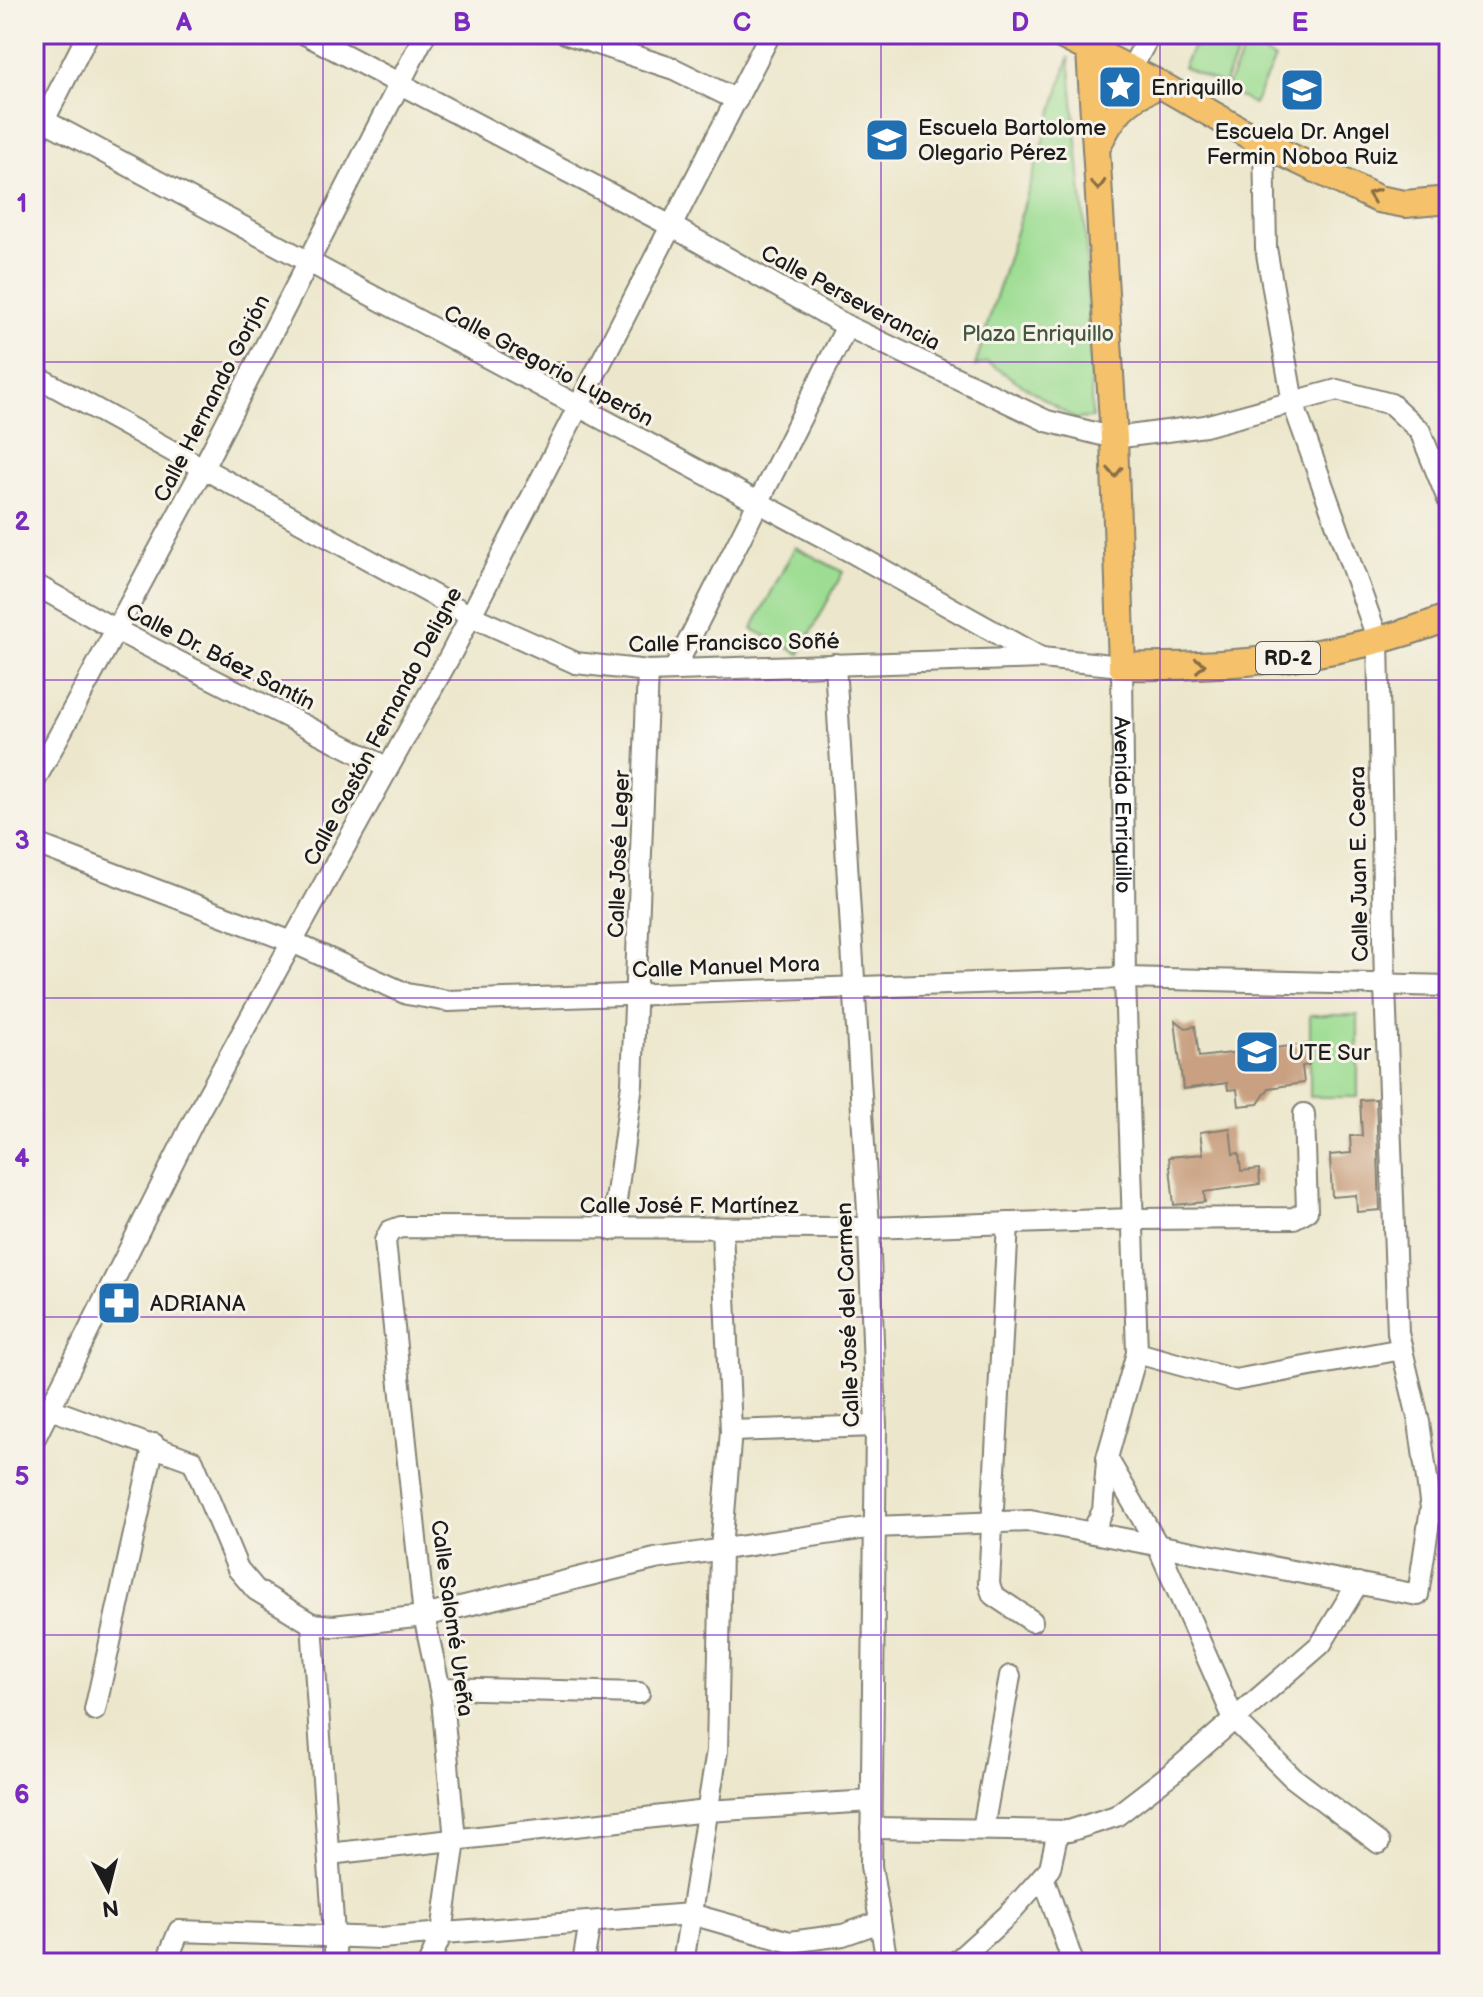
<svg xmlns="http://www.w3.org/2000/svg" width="1483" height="1997" font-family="'Balsamiq Sans',sans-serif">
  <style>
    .green { fill: #9ddd93; stroke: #5c7c58; stroke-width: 2 }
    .building { fill: #c9a081 }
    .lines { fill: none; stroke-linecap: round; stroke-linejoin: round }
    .minor-casing { stroke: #848274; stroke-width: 24 }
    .major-casing { stroke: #848274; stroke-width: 30 }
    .minor { stroke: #fff; stroke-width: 20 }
    .major { stroke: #f5c16b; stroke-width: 26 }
    .oneway { stroke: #886e44 }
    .grid { fill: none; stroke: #7b2cbf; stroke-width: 2; stroke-opacity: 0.55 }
    .labels { text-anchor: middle; stroke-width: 6; stroke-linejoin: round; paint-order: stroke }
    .shield { fill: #f7f3e8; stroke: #5e5c59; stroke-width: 2 }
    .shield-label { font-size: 20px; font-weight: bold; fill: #1c1c1c }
    .poi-label { font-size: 22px; fill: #1c1c1c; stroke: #f7f3e8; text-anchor: start }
    .street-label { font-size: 22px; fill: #1c1c1c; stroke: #f7f3e8 }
    .park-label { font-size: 22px; fill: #435640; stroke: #f7f3e8 }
    .neatline { fill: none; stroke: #7b2cbf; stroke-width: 3 }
    .grid-label { font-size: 26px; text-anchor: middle; font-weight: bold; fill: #7b2cbf }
  </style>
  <rect width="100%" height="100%" fill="#f7f3e8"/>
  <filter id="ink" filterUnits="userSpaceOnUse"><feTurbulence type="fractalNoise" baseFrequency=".0125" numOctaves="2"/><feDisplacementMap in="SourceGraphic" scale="16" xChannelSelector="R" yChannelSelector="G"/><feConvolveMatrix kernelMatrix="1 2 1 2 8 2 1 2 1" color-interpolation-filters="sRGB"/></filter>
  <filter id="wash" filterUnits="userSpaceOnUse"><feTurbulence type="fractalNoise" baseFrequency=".006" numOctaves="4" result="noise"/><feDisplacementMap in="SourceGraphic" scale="32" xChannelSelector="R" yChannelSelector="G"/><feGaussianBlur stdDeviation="1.8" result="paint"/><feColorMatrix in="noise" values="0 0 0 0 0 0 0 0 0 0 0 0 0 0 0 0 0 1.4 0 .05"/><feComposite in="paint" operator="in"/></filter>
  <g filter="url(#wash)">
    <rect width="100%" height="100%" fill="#ece7cc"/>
    <path class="green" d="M1199,34h47l-23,51 -40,-18z
      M1246,45l29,14 -21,45 -29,-14z
      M1069,57l16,170 7,191 -17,1 -88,-57 -12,4z
      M795,547l48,25 -43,82 -48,-25z
      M1310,1015h48v82h-48z"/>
    <g id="blocks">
      <path class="building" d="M1175,1020l11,8 9,-2 4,31 108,-13 2,21 -7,1 2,17 -35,5 -11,16 -19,2 -2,-17 -9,1 -1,-7 -44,6z
        M1376,1099l4,111 -23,2 -1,-17 -24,2 -2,-42 21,-2 -1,-17h12l-2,-36z
        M1230,1128l3,26 6,-1 2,18 18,-2 1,15 -56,8 1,10 -31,3 -5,-48 34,-3 -3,-22z"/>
    </g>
  </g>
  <g filter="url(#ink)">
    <use href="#blocks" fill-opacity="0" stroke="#848274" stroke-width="2"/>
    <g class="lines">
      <g class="minor-casing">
        <g id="minor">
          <path d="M305,34l368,193 174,99 200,95 67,17 91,-12 132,-36 54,14 29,27 29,71"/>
          <path d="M567,34l107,35 63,31"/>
          <path d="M1130,71l20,-37"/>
          <path d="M34,115l819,438 188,105"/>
          <path d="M34,140l54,-106"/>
          <path id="s1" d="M34,375l437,241 105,47 72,8 393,-13 81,8 3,312 12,375 -30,105 50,86 77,175 58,58 87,66"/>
          <path d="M34,584l82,46 272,138"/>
          <path d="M835,664l34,564 7,198 -5,440 16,97"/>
          <path d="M674,670l173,-344"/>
          <path d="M34,782l169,-314 222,-434"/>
          <path d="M34,843l258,99 115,52 41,7 677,-23 324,8"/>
          <path d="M1008,1223l-19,361 4,11 39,26"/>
          <path d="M612,1230l20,-146 16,-413"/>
          <path d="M1137,1353l98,27 167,-31"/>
          <path d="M34,1403l159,58 45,108 18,21 56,34 21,2 91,-10 231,-57 219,-32 156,-6 388,74 13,-87 -12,-86 -21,-89 -13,-347 -7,-346 -85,-237 -27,-155 -2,-104"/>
          <path d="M731,1431l145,-5"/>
          <path d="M34,1440l160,-320 257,-466 319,-620"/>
          <path d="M1092,1532l11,-21 4,-49"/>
          <path d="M312,1624l24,339"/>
          <path d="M440,1688l199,5"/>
          <path d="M95,1710l59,-266"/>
          <path d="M871,1828l198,3 47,-15 61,-47 144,-125 37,-61"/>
          <path d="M983,1829l27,-153"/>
          <path d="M329,1854l378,-43 164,-10"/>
          <path d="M1043,1876l30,87"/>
          <path d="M166,1963l13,-32 201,7 311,-24 99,28 53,-7 37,-13"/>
          <path d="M429,1963l13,-30 13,-93 -13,-141 -18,-83 -39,-375 5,-10 11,-4 468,1 264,-9 161,-1 13,-7 -3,-97"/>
          <path d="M583,1963l7,-41"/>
          <path d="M683,1963l34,-212 4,-202 10,-118 -9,-202"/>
          <path d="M955,1963l52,-47 43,-48 8,-37"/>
        </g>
      </g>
      <g class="major-casing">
        <path id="major" d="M1059,34l102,51 103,59 114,55 27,5 44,-4
          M1090,51l24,387 8,228c109,2 225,-8 327,-49
          M1096,149c15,-33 30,-53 65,-64"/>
      </g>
      <use href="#minor" class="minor"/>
      <use href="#major" class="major"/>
    </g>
    <defs><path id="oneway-chevron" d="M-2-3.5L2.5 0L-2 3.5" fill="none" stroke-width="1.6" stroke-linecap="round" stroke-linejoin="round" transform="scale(2)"/></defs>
    <g class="oneway">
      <use href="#oneway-chevron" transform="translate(1098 185) rotate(86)"/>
      <use href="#oneway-chevron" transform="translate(1373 195) rotate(-159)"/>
      <use href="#oneway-chevron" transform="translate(1115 472) rotate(88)"/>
      <use href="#oneway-chevron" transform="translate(1200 665) rotate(-4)"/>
    </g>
  </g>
  <path class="grid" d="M323,34v1929M602,34v1929M881,34v1929M1160,34v1929M34,362h1415M34,680h1415M34,998h1415M34,1317h1415M34,1635h1415"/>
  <defs>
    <g id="sight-square" transform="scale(2.3)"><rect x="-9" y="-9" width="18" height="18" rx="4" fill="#1f6fb2" stroke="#f7f3e8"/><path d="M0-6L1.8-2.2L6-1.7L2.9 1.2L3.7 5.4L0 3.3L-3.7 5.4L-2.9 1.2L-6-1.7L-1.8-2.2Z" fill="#fff"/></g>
    <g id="school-square" transform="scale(2.3)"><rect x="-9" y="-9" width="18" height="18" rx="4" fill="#1f6fb2" stroke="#f7f3e8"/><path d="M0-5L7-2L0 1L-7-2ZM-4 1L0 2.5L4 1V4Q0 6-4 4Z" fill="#fff"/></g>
    <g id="university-square" transform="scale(2.3)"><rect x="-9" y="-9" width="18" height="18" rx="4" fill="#1f6fb2" stroke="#f7f3e8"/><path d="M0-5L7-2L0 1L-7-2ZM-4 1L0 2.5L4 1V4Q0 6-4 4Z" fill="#fff"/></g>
    <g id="pharmacy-square" transform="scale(2.3)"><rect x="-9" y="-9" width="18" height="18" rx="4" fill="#1f6fb2" stroke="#f7f3e8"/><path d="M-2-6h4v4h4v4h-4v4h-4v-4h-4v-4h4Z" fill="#fff"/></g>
  </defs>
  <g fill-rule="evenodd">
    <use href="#sight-square" x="1120" y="87"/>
    <use href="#school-square" x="1302" y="90"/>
    <use href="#school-square" x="887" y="140"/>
    <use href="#university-square" x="1257" y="1052"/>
    <use href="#pharmacy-square" x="119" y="1303"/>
  </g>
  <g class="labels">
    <rect class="shield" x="1256" y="642" width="64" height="32" rx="6"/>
    <g class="shield-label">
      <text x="1288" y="665">RD-2</text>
    </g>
    <g class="poi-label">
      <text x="1151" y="95">Enriquillo</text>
      <text x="918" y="135">Escuela Bartolome<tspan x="918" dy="25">Olegario Pérez</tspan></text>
      <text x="1302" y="139" text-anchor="middle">Escuela Dr. Angel<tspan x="1302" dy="25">Fermin Noboa Ruiz</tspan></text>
      <text x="1288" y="1060">UTE Sur</text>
      <text x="150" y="1311">ADRIANA</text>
    </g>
    <g class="street-label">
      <text transform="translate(851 297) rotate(28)" y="8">Calle Perseverancia</text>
      <text transform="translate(549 365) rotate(28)" y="8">Calle Gregorio Luperón</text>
      <text transform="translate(211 398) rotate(-63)" y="8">Calle Hernando Gorjón</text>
      <text transform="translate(734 642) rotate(-1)" y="8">Calle Francisco Soñé</text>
      <text transform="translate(221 656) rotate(27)" y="8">Calle Dr. Báez Santín</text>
      <text transform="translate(382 726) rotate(-62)" y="8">Calle Gastón Fernando Deligne</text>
      <text dy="8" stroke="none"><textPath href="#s1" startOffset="1300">Avenida Enriquillo</textPath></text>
      <text transform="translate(618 854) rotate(-88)" y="8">Calle José Leger</text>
      <text transform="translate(1358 864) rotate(-91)" y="8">Calle Juan E. Ceara</text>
      <text transform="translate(726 966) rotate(-2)" y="8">Calle Manuel Mora</text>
      <text x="689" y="1213">Calle José F. Martínez</text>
      <text transform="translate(847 1315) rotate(-92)" y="8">Calle José del Carmen</text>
      <text transform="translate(453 1618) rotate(82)" y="8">Calle Salomé Ureña</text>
    </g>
    <g class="park-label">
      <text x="1038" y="341">Plaza Enriquillo</text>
    </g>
  </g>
  <rect width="1483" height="1997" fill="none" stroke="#f7f3e8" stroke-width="88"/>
  <g transform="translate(108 1889) rotate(173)" stroke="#f7f3e8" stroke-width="6" paint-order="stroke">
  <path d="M0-6L14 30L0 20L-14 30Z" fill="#1c1c1c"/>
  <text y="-12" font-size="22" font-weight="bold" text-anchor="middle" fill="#1c1c1c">N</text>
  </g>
  <rect x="44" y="44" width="1395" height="1909" class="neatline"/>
  <g class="grid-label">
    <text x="184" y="31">A</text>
    <text x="462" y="31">B</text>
    <text x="742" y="31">C</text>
    <text x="1020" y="31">D</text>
    <text x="1300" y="31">E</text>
    <text x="22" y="212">1</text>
    <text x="22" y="530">2</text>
    <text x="22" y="849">3</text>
    <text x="22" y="1167">4</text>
    <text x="22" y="1485">5</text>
    <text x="22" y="1803">6</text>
  </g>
</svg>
